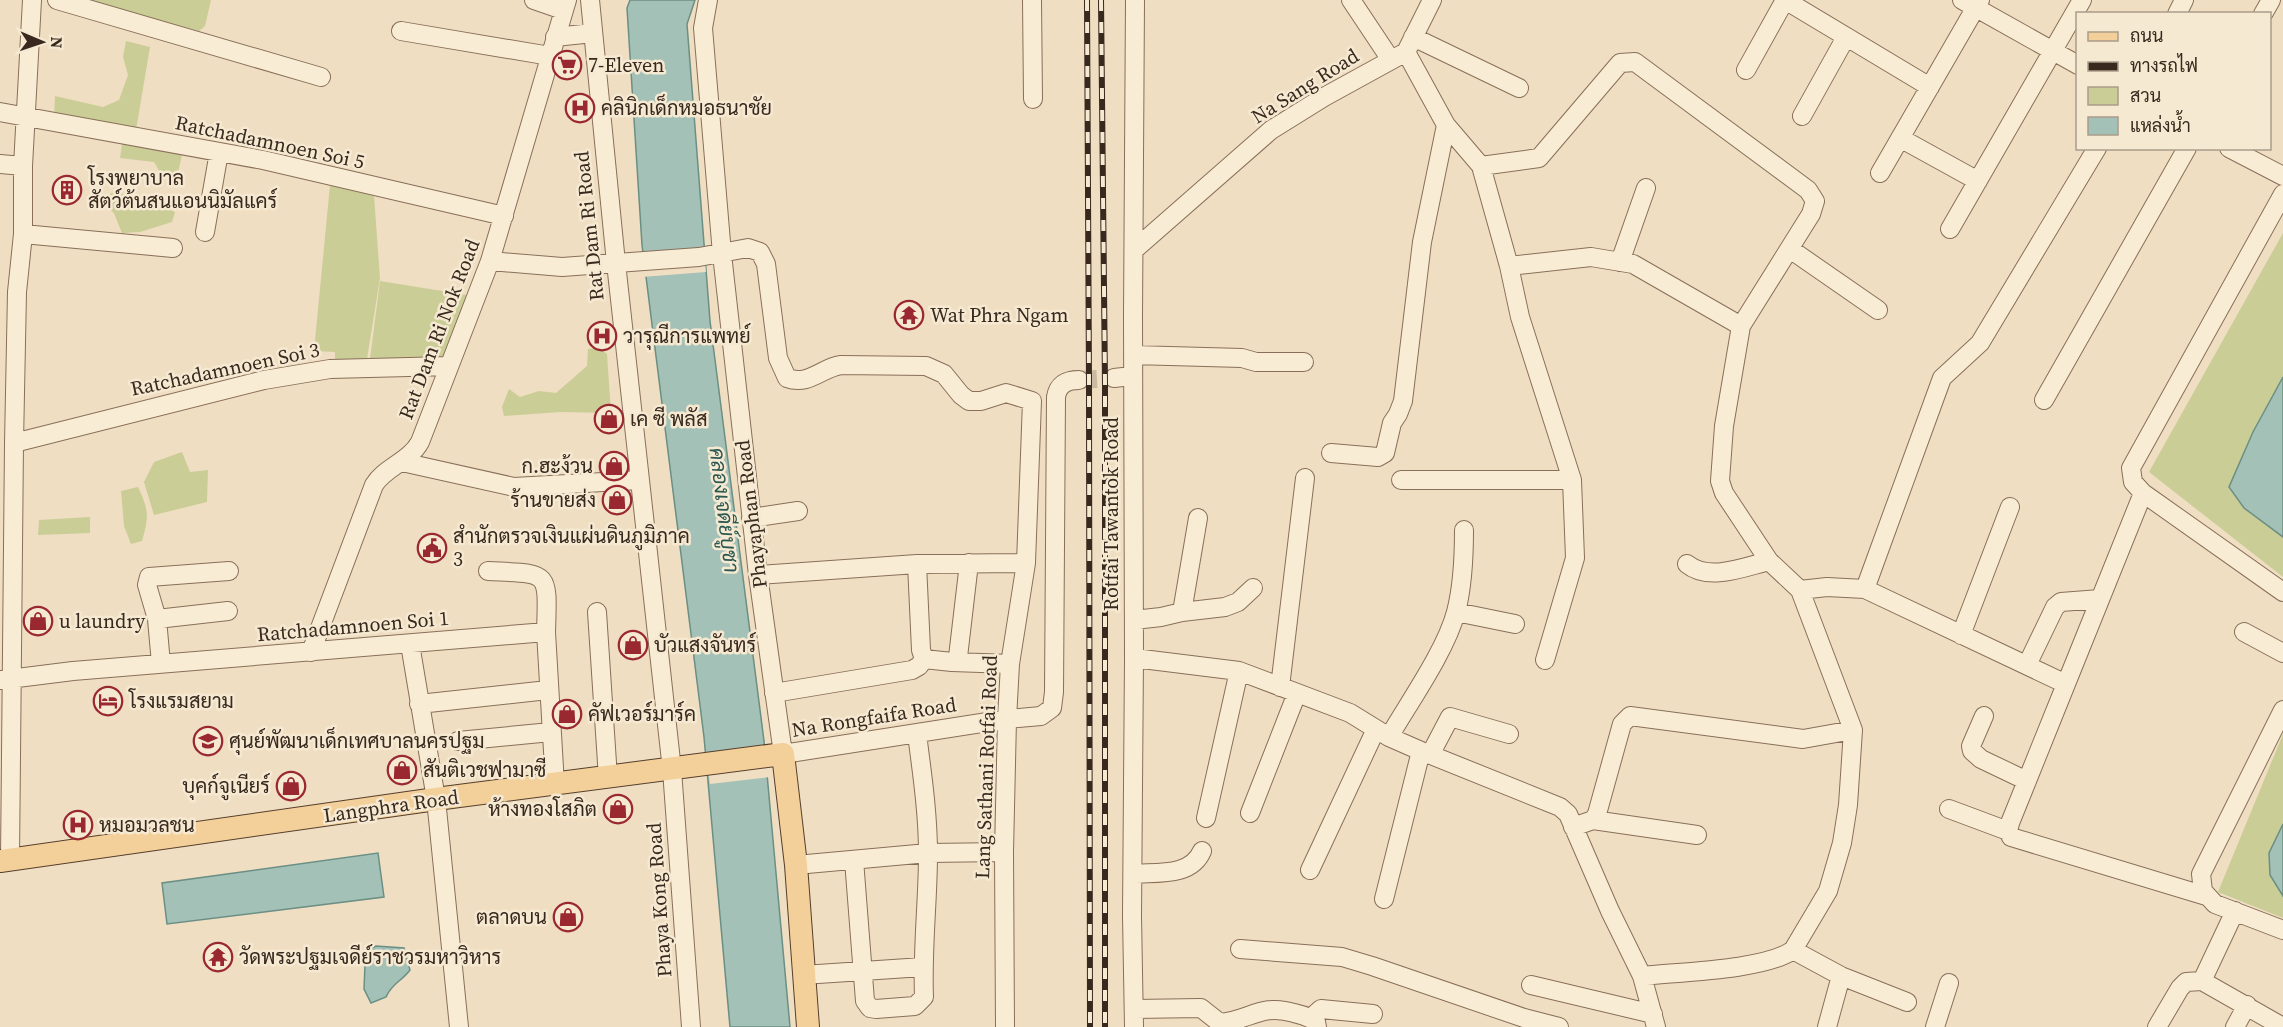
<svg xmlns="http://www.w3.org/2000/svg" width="2283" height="1027" font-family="'Source Serif 4',Sarabun,serif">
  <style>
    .green { fill: #cacd96 }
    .water { fill: #a4c1b7; stroke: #6b8f84; stroke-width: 1.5 }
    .pier { fill: #efdec2 }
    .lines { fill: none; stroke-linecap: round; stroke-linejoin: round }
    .minor-tunnel { stroke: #cabaa1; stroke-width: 18; stroke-dasharray: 18 9; stroke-linecap: butt }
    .minor-casing { stroke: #896f59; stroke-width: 20 }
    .major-casing { stroke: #563e2d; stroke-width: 24 }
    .minor { stroke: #f9ecd5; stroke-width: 18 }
    .major { stroke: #f3d099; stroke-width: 22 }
    .rail-casing { stroke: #38281d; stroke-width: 6 }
    .rail { stroke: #f6e9d2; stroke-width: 4; stroke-dasharray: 11; stroke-linecap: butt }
    .labels { text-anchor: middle; stroke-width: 5; stroke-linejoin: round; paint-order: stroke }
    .poi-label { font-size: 20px; fill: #38281d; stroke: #f6e9d2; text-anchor: start }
    .street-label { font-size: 20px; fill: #38281d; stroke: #f6e9d2 }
    .water-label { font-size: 21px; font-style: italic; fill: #2c5852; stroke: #f6e9d2 }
  </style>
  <rect width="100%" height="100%" fill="#efdec2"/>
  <path class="green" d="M88,0h123l-6,26 -6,5z
    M126,41l24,6 -15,89 -81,-15 1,-25 48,11 16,-7 9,-25 -5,-18z
    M122,144l60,11 -5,22 -16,-3 -7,-12 -34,-4z
    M330,185l44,11 6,82 -13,81 -32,1v-8l-21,-1z
    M111,193l40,4 7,-4 10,16 7,3 -3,10 -32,10 -18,1 -8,-20 -10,-8z
    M2283,233v344l-134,-105z
    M380,281l87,14 -23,65 -74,-1z
    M599,348l8,6 4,59 -51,-1 -56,4 -2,-9 7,-18 11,8 19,-6 17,2 31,-27 1,-17z
    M182,452l8,20 18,-2 -1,32 -53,13 -10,-33 10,-20z
    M138,487c11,23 11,30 4,54l-11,3 -7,-18 -3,-35z
    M90,517v16l-52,2 1,-15z
    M2283,734v184l-65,-26z"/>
  <path class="water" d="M630,0h65l-8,24 23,297 54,420 26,286h-60l-26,-290 -62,-492 -15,-237z
    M2283,377v160l-39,-29 -15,-21 24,-55z
    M2283,824v72l-13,-21 -1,-22z
    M378,853l6,44 -217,27 -5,-41z
    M376,946l28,2 6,22c-9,12 -18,13 -24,27l-15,6 -7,-14 1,-24 -1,-13z"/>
  <path class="pier" d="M704,250l2,22 -64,5 -1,-23z
    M766,746l4,31 -60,7 -4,-31z"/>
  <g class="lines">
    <path class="minor-tunnel" d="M1079,380l35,-2"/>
    <g class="minor-casing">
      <path id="minor" d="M57,0l264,77
        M534,0l29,10
        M590,0l26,263 56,507 19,257
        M708,0l-5,28 19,226 36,321 25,179 224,-35 34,-3 11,-8 2,-16 2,-295c2,-12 10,-17 23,-17
        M1032,0l1,99
        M1351,0l40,60
        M1785,0l145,87
        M1962,0l116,65
        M2177,14l7,-14
        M2263,14l8,-14
        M401,31l149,25
        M555,37l38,-4
        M1413,37l106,51
        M1406,52l40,73 35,41 28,100 11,51 52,163 3,78 -30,102
        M1746,70l39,-70
        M0,112l263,48 241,56
        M1802,116l44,-79
        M1900,138l78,43
        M2097,148l-117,195 -38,35 -77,211 201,95 77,-191
        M2229,148l54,28
        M0,164l23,2
        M1481,166l58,-8 81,-95 15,-1 173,128 7,11 -4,13 -70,112 -17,100 -4,55 4,12 45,68 31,29 53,140 -5,75 -6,38 -14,48 -35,59c-27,20 -115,22 -151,26
        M1880,173l100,-173
        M2283,194l-152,274 2,14 10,11 140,99
        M1950,229l132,-229
        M205,232l14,-80
        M23,234l150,14
        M1790,249l88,61
        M1134,250l137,-120 53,-33 82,-45 26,-52
        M490,261l72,6 137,-10 49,-9 12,4 6,12 12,94 9,20c22,8 34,-10 54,-13l85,1 18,8 17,21 8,6h12l25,-8 26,8 -6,162 -16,101 -3,55 -3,133 1,175
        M1620,262l26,-74
        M1509,266l82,-9 42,7 108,62
        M1133,355l109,3 14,4h48
        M1114,378l9,-1
        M2044,400l143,-252
        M14,443l250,-63 66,-11 118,-3
        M1331,453l47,4 7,-4 7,-30 6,-9 5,-13 19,-159 24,-117
        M402,462l112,25 125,-7
        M1401,480h171
        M751,518l47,-7
        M917,564l4,86 3,9 28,3 6,-5 11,-94
        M1687,564c22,18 57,3 82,-3
        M488,571c62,3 60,-2 58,61
        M758,575l159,-11 109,-1
        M1800,590l27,-3 38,2
        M597,612l11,166
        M1182,612l16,-94
        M1456,612l59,12
        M157,619l71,-8
        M1134,620l27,-3 21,-5 43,-5 13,-5 15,-14
        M2244,632l39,21
        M1961,635l49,-128
        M410,644l26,155 23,228
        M311,652l63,-167c11,-18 35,-23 46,-43l70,-181 77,-261
        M1134,658l105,13 111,42 39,24 32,14 139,56 8,7 42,97 32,65 14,51
        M952,662l58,2
        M161,664l-4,-45 -10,-34 2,-8 80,-6
        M2027,665l28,-58 6,-5 39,-3
        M1,680l72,-9 473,-39 9,153
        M2066,684l-56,139 -2,8 3,6 195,59
        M1280,687l25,-209
        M774,693l138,-23 7,-4 5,-7
        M419,704l129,-14
        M2283,710l-82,164 2,17 12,13 68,26
        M1984,716l-13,30 1,5 9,8 46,22
        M1389,737c21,-36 57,-87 67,-125 7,-27 8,-55 8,-82
        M458,741l93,-9
        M1430,755l20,-38 59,17
        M1949,809l59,22
        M1250,813l47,-120
        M1206,818l33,-147
        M1593,820l104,15
        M1573,827l20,-7 4,-6 25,-90 8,-8 173,23 50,-9
        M10,860l4,-417 3,-151 6,-58v-68l9,-166
        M854,860l11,141 5,7 6,1 39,-3 9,-9c-2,-48 4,-96 4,-143 0,-41 -6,-81 -11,-120
        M796,865l132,-12 76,-1
        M1310,870l66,-141
        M1133,874c24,-2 58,3 69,-23
        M1384,899l37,-148
        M1240,949l102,8 30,9 152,52 35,9
        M1793,950l48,26 66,26
        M803,975l120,-8
        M2202,981l33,-70
        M1531,985l122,29
        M1134,1009l67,-1 19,15c30,-3 42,-20 74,-10 8,2 16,4 22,9l1,5
        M1311,1018l10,-9 52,5
        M1134,1027l-2,-111 2,-258 -1,-341 2,-317
        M1827,1027l14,-51
        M1935,1027l14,-44
        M2157,1027l23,-39 6,-6 16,-1 81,46
        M2235,1027l12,-22"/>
    </g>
    <g class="major-casing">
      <path id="major" d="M0,861l436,-62 347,-45 13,111 12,162"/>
    </g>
    <use href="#minor" class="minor"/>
    <use href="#major" class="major"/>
    <g class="rail-casing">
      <path id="rail" d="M1087,0l2,385 1,642
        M1101,0l4,384v643"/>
    </g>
    <use href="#rail" class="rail"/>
  </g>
  <defs>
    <g id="supermarket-ring" transform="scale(1.5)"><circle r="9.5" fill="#f6e9d2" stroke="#992830" stroke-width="1.5"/><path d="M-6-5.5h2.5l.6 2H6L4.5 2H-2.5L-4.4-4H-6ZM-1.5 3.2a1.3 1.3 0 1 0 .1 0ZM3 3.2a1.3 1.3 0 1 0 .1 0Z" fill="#992830"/></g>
    <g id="hospital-ring" transform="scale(1.5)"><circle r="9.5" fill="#f6e9d2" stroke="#992830" stroke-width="1.5"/><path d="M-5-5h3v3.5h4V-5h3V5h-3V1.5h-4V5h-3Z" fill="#992830"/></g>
    <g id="building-ring" transform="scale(1.5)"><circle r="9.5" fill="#f6e9d2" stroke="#992830" stroke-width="1.5"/><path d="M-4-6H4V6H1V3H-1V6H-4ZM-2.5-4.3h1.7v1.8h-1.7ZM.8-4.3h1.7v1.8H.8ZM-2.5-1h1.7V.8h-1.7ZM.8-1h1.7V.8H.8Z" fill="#992830"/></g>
    <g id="temple-ring" transform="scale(1.5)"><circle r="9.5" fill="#f6e9d2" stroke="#992830" stroke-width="1.5"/><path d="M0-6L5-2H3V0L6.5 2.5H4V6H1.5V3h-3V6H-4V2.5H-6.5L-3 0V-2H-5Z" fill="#992830"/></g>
    <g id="shop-ring" transform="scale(1.5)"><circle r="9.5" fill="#f6e9d2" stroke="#992830" stroke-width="1.5"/><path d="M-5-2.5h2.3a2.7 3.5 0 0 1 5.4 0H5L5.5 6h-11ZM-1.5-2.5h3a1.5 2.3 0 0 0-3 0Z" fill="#992830"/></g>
    <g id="civic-ring" transform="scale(1.5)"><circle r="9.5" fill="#f6e9d2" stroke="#992830" stroke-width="1.5"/><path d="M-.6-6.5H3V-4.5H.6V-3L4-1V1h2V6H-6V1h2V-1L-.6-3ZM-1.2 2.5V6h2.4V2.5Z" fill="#992830"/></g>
    <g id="hotel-ring" transform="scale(1.5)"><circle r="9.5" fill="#f6e9d2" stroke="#992830" stroke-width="1.5"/><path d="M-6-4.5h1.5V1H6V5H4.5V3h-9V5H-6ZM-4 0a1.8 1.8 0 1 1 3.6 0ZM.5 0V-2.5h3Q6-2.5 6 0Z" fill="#992830"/></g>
    <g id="school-ring" transform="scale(1.5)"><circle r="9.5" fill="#f6e9d2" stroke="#992830" stroke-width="1.5"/><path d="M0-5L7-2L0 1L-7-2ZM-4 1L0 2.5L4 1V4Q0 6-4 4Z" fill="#992830"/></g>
  </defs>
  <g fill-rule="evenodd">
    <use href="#supermarket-ring" x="567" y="65"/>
    <use href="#hospital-ring" x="580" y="108"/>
    <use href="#building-ring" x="67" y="190"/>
    <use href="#temple-ring" x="909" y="315"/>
    <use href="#hospital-ring" x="602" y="336"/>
    <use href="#shop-ring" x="609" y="419"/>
    <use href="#shop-ring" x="614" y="466"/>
    <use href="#shop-ring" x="617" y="500"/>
    <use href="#civic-ring" x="432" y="548"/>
    <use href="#shop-ring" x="38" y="621"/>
    <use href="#shop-ring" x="633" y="645"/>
    <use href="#hotel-ring" x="108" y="701"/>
    <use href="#shop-ring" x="567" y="714"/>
    <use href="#school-ring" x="208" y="741"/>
    <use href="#shop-ring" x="402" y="770"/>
    <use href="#shop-ring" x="291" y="786"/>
    <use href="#shop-ring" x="618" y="809"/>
    <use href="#hospital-ring" x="78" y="825"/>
    <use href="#shop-ring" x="568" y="917"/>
    <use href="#temple-ring" x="218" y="957"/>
  </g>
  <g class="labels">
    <g class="poi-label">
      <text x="588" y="72">7-Eleven</text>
      <text x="601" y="115">คลินิกเด็กหมอธนาชัย</text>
      <text x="88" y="185">โรงพยาบาล<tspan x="88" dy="23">สัตว์ต้นสนแอนนิมัลแคร์</tspan></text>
      <text x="930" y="322">Wat Phra Ngam</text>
      <text x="623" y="343">วารุณีการแพทย์</text>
      <text x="630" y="426">เค ซี พลัส</text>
      <text x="593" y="473" text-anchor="end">ก.ฮะง้วน</text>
      <text x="596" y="507" text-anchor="end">ร้านขายส่ง</text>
      <text x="453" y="543">สำนักตรวจเงินแผ่นดินภูมิภาค<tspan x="453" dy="23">3</tspan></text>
      <text x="59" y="628">u laundry</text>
      <text x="654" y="652">บัวแสงจันทร์</text>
      <text x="129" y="708">โรงแรมสยาม</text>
      <text x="588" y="721">คัฟเวอร์มาร์ค</text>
      <text x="229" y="748">ศุนย์พัฒนาเด็กเทศบาลนครปฐม</text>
      <text x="423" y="777">สันติเวชฟามาซี</text>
      <text x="270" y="793" text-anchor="end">บุคก์จูเนียร์</text>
      <text x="597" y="816" text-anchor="end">ห้างทองโสภิต</text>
      <text x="99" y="832">หมอมวลชน</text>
      <text x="547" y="924" text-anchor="end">ตลาดบน</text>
      <text x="239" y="964">วัดพระปฐมเจดีย์ราชวรมหาวิหาร</text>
    </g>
    <g class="street-label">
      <text transform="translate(1305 86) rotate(-32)" y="7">Na Sang Road</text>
      <text transform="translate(270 142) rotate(12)" y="7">Ratchadamnoen Soi 5</text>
      <text transform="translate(589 226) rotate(-96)" y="7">Rat Dam Ri Road</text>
      <text transform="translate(439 329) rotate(-69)" y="7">Rat Dam Ri Nok Road</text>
      <text transform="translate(225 369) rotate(-12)" y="7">Ratchadamnoen Soi 3</text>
      <text transform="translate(751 514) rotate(-97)" y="7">Phayaphan Road</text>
      <text transform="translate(1111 514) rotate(-90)" y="7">Rotfai Tawantok Road</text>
      <text transform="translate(353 626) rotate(-5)" y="7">Ratchadamnoen Soi 1</text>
      <text transform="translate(874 717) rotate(-9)" y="7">Na Rongfaifa Road</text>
      <text transform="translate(986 767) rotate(-88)" y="7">Lang Sathani Rotfai Road</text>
      <text transform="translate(391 806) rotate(-8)" y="7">Langphra Road</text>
      <text transform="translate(659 900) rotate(-94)" y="7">Phaya Kong Road</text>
    </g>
    <g class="water-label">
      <text transform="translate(724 510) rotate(83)" y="7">คลองเจดีย์บูชา</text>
    </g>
  </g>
  <rect x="2076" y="12" width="195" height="138" fill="#f6e9d2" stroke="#aa9c8a" stroke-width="1.5"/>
  <rect x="2088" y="32" width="30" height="9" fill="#f3d099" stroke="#aa9c8a" stroke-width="1.5"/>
  <text x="2130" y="42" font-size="18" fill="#38281d">ถนน</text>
  <rect x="2088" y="62" width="30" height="9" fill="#38281d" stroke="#aa9c8a" stroke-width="1.5"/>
  <text x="2130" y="72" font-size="18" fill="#38281d">ทางรถไฟ</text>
  <rect x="2088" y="87" width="30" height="18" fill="#cacd96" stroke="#aa9c8a" stroke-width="1.5"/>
  <text x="2130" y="102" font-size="18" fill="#38281d">สวน</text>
  <rect x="2088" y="117" width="30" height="18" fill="#a4c1b7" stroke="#aa9c8a" stroke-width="1.5"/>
  <text x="2130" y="132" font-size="18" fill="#38281d">แหล่งน้ำ</text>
  <g transform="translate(42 42) rotate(92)" stroke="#f6e9d2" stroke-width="4.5" paint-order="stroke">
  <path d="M0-4.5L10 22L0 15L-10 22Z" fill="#38281d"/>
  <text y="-9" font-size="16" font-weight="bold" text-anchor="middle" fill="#38281d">N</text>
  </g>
</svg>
